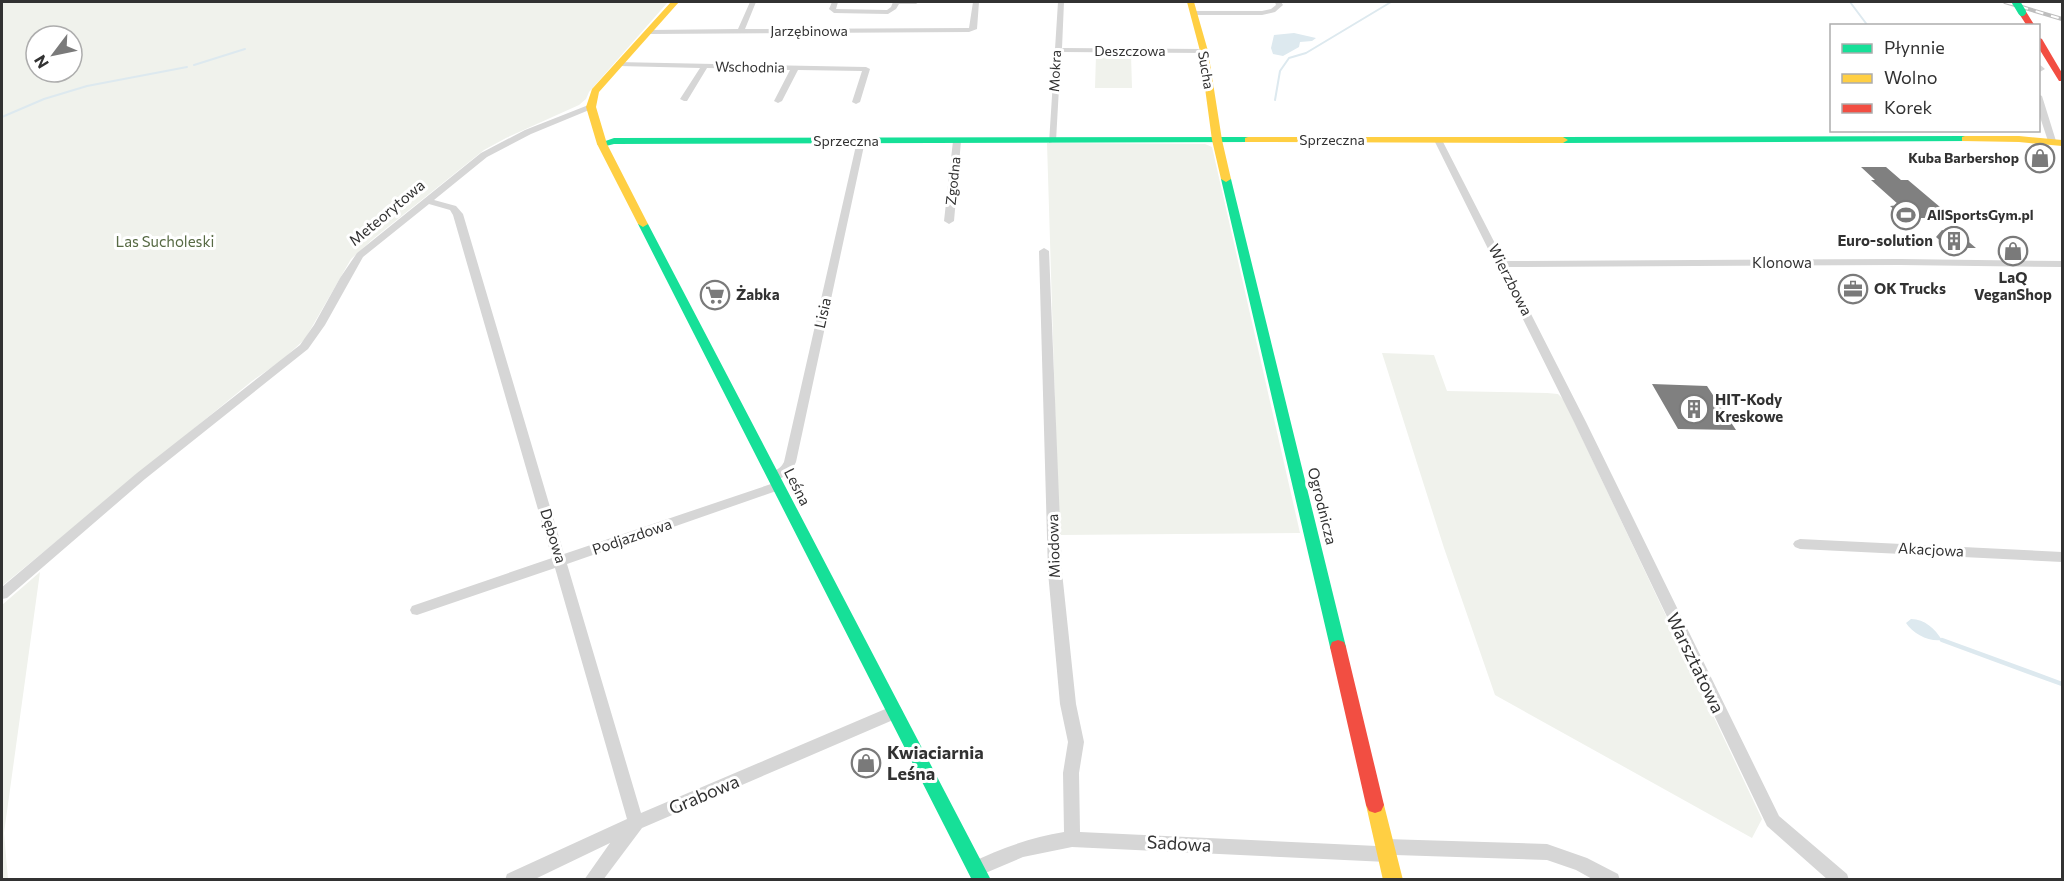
<svg xmlns="http://www.w3.org/2000/svg" width="2064" height="881" font-family="Commissioner,sans-serif">
  <style>
    .green { fill: #f0f2ec; fill-rule: evenodd }
    .water { fill: #dde9ef }
    .lines { fill: none; stroke-linecap: round; stroke-linejoin: round }
    .stream-far1 { stroke: #dde9ef; stroke-width: 2 }
    .stream { stroke: #dde9ef; stroke-width: 4.5 }
    .building { fill: #808080 }
    .street { fill: #d6d6d6; fill-rule: evenodd }
    .fast { fill: #16e098; fill-rule: evenodd }
    .slow { fill: #ffcf43; fill-rule: evenodd }
    .jam { fill: #f24e42; fill-rule: evenodd }
    .rail-casing { stroke: #bebebe; stroke-width: 4 }
    .rail { stroke: #fff; stroke-width: 2; stroke-dasharray: 8; stroke-linecap: butt }
    .fast-bridge { stroke: #16e098; stroke-width: 8 }
    .labels { text-anchor: middle; stroke-width: 6; stroke-linejoin: round; paint-order: stroke }
    .far-street-label { font-size: 14px; fill: #323232; stroke: #fff }
    .far-poi-label { font-size: 14px; font-weight: bold; fill: #323232; stroke: #fff; text-anchor: end }
    .street-label { font-size: 15px; fill: #323232; stroke: #fff }
    .poi-label { font-size: 15px; font-weight: bold; fill: #323232; stroke: #fff; text-anchor: start }
    .park-label { font-size: 15px; fill: #576a44; stroke: #fff }
    .near-street-label { font-size: 18px; fill: #323232; stroke: #fff }
    .near-poi-label { font-size: 18px; font-weight: bold; fill: #323232; stroke: #fff; text-anchor: start }
  </style>
  <rect width="100%" height="100%" fill="#fff"/>
  <path class="green" d="M2,2h666l-79,90 -3,7 -7,6 -73,33 -22,12 -111,89 -22,20 -46,80 -24,22 -29,20 -250,205zM36,36h36v36h-36z
    M1131,54l1,34h-37l1,-33z
    M1047,143l158,1 7,3 88,386 -241,2z
    M1382,353l52,2 13,36 100,2 11,1 6,6 198,419 -10,19 -257,-143 -51,-147z
    M40,572l-36,261 4,46h-6v-274z"/>
  <path class="water" d="M1294,33l22,5 -4,3 -12,1 -1,5 -16,9 -10,-2 -2,-6 3,-13z
    M1911,619c14,0 24,10 31,21 -13,2 -29,-6 -36,-17z"/>
  <g class="lines">
    <path class="stream-far1" d="M1850,2l18,24
      M194,65l51,-16
      M1275,100l5,-29 9,-13 17,-5 85,-51
      M2,117l42,-18 43,-13 100,-19
      M1874,132l3,-2"/>
    <path class="stream" d="M1942,640l120,44"/>
  </g>
  <path class="building" d="M1861,167h25l15,13h7l45,38h-49l-14,-12 9,-1 -28,-25h4z
    M1942,230l21,7 13,11h-23l-7,-2 -10,-9z
    M1652,384l55,2 29,44 -58,-1z"/>
  <g class="lines">
    <path class="street" d="M750,2h6l-11,27 224,-1 4,-26h6l-2,27 -8,3 -320,2 -4,-2 4,-2 89,-1z
      M832,2h6l-2,7 51,1 4,-3 2,-5h26l-3,2h-17l-3,5 -8,5 -54,-1 -5,-4z
      M1058,2h6l-2,46 142,1 4,2 -4,2 -143,-1 -5,89 -7,2z
      M1275,2h6l2,3 -8,7 -13,3h-69l-3,-2 3,-2h69l9,-2 5,-4z
      M616,62l250,5 4,2 -10,33 -4,2 -4,-2 10,-31 -64,-1 -16,31 -4,2 -4,-2 16,-31 -83,-2 -20,33h-3l-4,-2 20,-31 -81,-2h-3z
      M2038,63l7,6 -7,4z
      M2038,94l4,2 14,45 -1,2 -7,-2 -10,-30z
      M591,104h3v4l-63,26 -44,23 -53,43 22,6 7,8 101,340 210,-71h8l2,3 -2,3 -215,75 74,249 249,-106 5,-1 5,1 3,5 -3,5 -258,111 -39,52h-19l26,-37 -77,37h-28l2,-6 120,-55 -72,-251 -138,47 -5,-1 -2,-4 2,-4 140,-48 -99,-343 -3,-5 -21,-6 -66,53 -38,68 -17,24 -163,130 -138,119 -5,1v-12l135,-114 163,-128 14,-20 26,-47 17,-25 124,-100 44,-23z
      M1438,137l4,3 62,121 396,-2 162,2v6l-162,-2 -393,2 79,155 193,394 68,58 2,6h-21l-61,-54 -193,-404 -140,-282z
      M861,138l4,3 -69,321 -6,12 -16,7 -6,-4c4,-8 11,-5 16,-15l73,-321z
      M957,138l4,3 -7,80 -5,3 -5,-3 9,-80z
      M1044,248l5,3 13,321 14,132 8,38 -5,31 1,59 297,14 2,-5 6,-2 162,5 40,14 31,16 2,6h-26l-18,-10 -29,-10 -152,-5 -2,5 -6,2 -315,-15 -49,10 -47,20 -6,-2 -3,-6 3,-6c30,-14 61,-26 94,-31l-1,-59 5,-31 -8,-38 -12,-132 -9,-321z
      M1800,539l262,13v10l-262,-13 -5,-2 -2,-3 2,-3z"/>
    <path class="fast" d="M1965,136l3,1v4l-405,2 -5,-3 5,-3z
      M1248,137l3,1v4l-637,2 -12,3 -5,-3 17,-6z
      M1226,176l5,3 115,468 -2,5 -6,2 -6,-2 -2,-5 -109,-468z
      M643,221l5,3 343,656h-19l-334,-656z"/>
    <path class="slow" d="M671,2h8l-80,90 -3,15 11,37 41,80 -5,3 -5,-3 -41,-80 -11,-37 6,-18z
      M1187,2h7l14,49 14,89 9,39 -5,3 -5,-3 -9,-39 -12,-89z
      M1965,136h54l43,4v6l-43,-4 -57,-1v-4z
      M1248,137h315l5,3 -5,3 -318,-1v-4z
      M1375,797l6,2 3,6 19,75h-20l-17,-75 3,-6z"/>
    <path class="jam" d="M2022,10h3l10,16h-8l-9,-14z
      M2038,37l4,2 20,34v8h-3l-21,-34z
      M1338,640l6,2 2,5 38,158 -3,6 -6,2 -6,-2 -3,-6 -36,-158 2,-5z"/>
    <g class="rail-casing">
      <path id="rail" d="M2005,2l57,17"/>
    </g>
    <use href="#rail" class="rail"/>
    <path class="fast-bridge" d="M2016,2l6,10"/>
  </g>
  <defs>
    <g id="shop-ring" transform="scale(1.5)"><circle r="9.5" fill="#fff" stroke="#7a7a7a" stroke-width="1.5"/><path d="M-5-2.5h2.3a2.7 3.5 0 0 1 5.4 0H5L5.5 6h-11ZM-1.5-2.5h3a1.5 2.3 0 0 0-3 0Z" fill="#7a7a7a"/></g>
    <g id="stadium-ring" transform="scale(1.5)"><circle r="9.5" fill="#fff" stroke="#7a7a7a" stroke-width="1.5"/><path d="M0-5a6.5 5 0 1 0 0 10a6.5 5 0 1 0 0-10ZM-3.5-1.8h7v3.6h-7Z" fill="#7a7a7a"/></g>
    <g id="building-ring" transform="scale(1.5)"><circle r="9.5" fill="#fff" stroke="#7a7a7a" stroke-width="1.5"/><path d="M-4-6H4V6H1V3H-1V6H-4ZM-2.5-4.3h1.7v1.8h-1.7ZM.8-4.3h1.7v1.8H.8ZM-2.5-1h1.7V.8h-1.7ZM.8-1h1.7V.8H.8Z" fill="#7a7a7a"/></g>
    <g id="office-ring" transform="scale(1.5)"><circle r="9.5" fill="#fff" stroke="#7a7a7a" stroke-width="1.5"/><path d="M-6-3h4V-5.5h4V-3h4V5H-6ZM-1-4.5V-3h2v-1.5ZM-6 0V1H6V0Z" fill="#7a7a7a"/></g>
    <g id="supermarket-ring" transform="scale(1.5)"><circle r="9.5" fill="#fff" stroke="#7a7a7a" stroke-width="1.5"/><path d="M-6-5.5h2.5l.6 2H6L4.5 2H-2.5L-4.4-4H-6ZM-1.5 3.2a1.3 1.3 0 1 0 .1 0ZM3 3.2a1.3 1.3 0 1 0 .1 0Z" fill="#7a7a7a"/></g>
  </defs>
  <g fill-rule="evenodd">
    <use href="#shop-ring" x="2040" y="158"/>
    <use href="#stadium-ring" x="1906" y="215"/>
    <use href="#building-ring" x="1954" y="241"/>
    <use href="#shop-ring" x="2013" y="251"/>
    <use href="#office-ring" x="1853" y="289"/>
    <use href="#supermarket-ring" x="715" y="295"/>
    <use href="#building-ring" x="1694" y="409"/>
    <use href="#shop-ring" x="866" y="763"/>
  </g>
  <g class="labels">
    <g class="far-street-label">
      <text x="809" y="36">Jarzębinowa</text>
      <text x="1130" y="56">Deszczowa</text>
      <text transform="translate(750 67) rotate(1)" y="5">Wschodnia</text>
      <text transform="translate(1206 70) rotate(81)" y="5">Sucha</text>
      <text transform="translate(1055 71) rotate(-87)" y="5">Mokra</text>
      <text x="1332" y="145">Sprzeczna</text>
      <text x="846" y="146">Sprzeczna</text>
      <text transform="translate(953 181) rotate(-84)" y="5">Zgodna</text>
    </g>
    <g class="far-poi-label">
      <text x="2019" y="163">Kuba Barbershop</text>
      <text x="1927" y="220" text-anchor="start">AllSportsGym.pl</text>
    </g>
    <g class="street-label">
      <text transform="translate(387 213) rotate(-40)" y="5">Meteorytowa</text>
      <text x="1782" y="268">Klonowa</text>
      <text transform="translate(1510 280) rotate(63)" y="5">Wierzbowa</text>
      <text transform="translate(823 313) rotate(-77)" y="5">Lisia</text>
      <text transform="translate(797 487) rotate(63)" y="5">Leśna</text>
      <text transform="translate(1322 506) rotate(76)" y="5">Ogrodnicza</text>
      <text transform="translate(553 536) rotate(73)" y="5">Dębowa</text>
      <text transform="translate(632 537) rotate(-19)" y="5">Podjazdowa</text>
      <text transform="translate(1054 546) rotate(-92)" y="5">Miodowa</text>
      <text transform="translate(1931 550) rotate(3)" y="5">Akacjowa</text>
    </g>
    <g class="poi-label">
      <text x="1933" y="246" text-anchor="end">Euro-solution</text>
      <text x="2013" y="283" text-anchor="middle">LaQ<tspan x="2013" dy="17">VeganShop</tspan></text>
      <text x="1874" y="294">OK Trucks</text>
      <text x="736" y="300">Żabka</text>
      <text x="1715" y="405">HIT-Kody<tspan x="1715" dy="17">Kreskowe</tspan></text>
    </g>
    <g class="park-label">
      <text x="165" y="247">Las Sucholeski</text>
    </g>
    <g class="near-street-label">
      <text transform="translate(1695 663) rotate(64)" y="6">Warsztatowa</text>
      <text transform="translate(704 795) rotate(-23)" y="6">Grabowa</text>
      <text transform="translate(1179 844) rotate(3)" y="6">Sadowa</text>
    </g>
    <g class="near-poi-label">
      <text x="887" y="759">Kwiaciarnia<tspan x="887" dy="21">Leśna</tspan></text>
    </g>
  </g>
  <rect width="2064" height="881" fill="none" stroke="#323232" stroke-width="6"/>
  <rect x="1830" y="24" width="210" height="108" fill="#ffffff" stroke="#adadad" stroke-width="1.5"/>
  <rect x="1842" y="44" width="30" height="9" fill="#16e098" stroke="#adadad" stroke-width="1.5"/>
  <text x="1884" y="54" font-size="18" fill="#323232">Płynnie</text>
  <rect x="1842" y="74" width="30" height="9" fill="#ffcf43" stroke="#adadad" stroke-width="1.5"/>
  <text x="1884" y="84" font-size="18" fill="#323232">Wolno</text>
  <rect x="1842" y="104" width="30" height="9" fill="#f24e42" stroke="#adadad" stroke-width="1.5"/>
  <text x="1884" y="114" font-size="18" fill="#323232">Korek</text>
  <g transform="translate(54 54) rotate(238)"><circle r="28" fill="#ffffff" stroke="#adadad" stroke-width="1.5"/>
  <path d="M0-4.5L10 22L0 15L-10 22Z" fill="#7a7a7a"/>
  <text y="-9" font-size="16" font-weight="bold" text-anchor="middle" fill="#323232">N</text>
  </g>
</svg>
